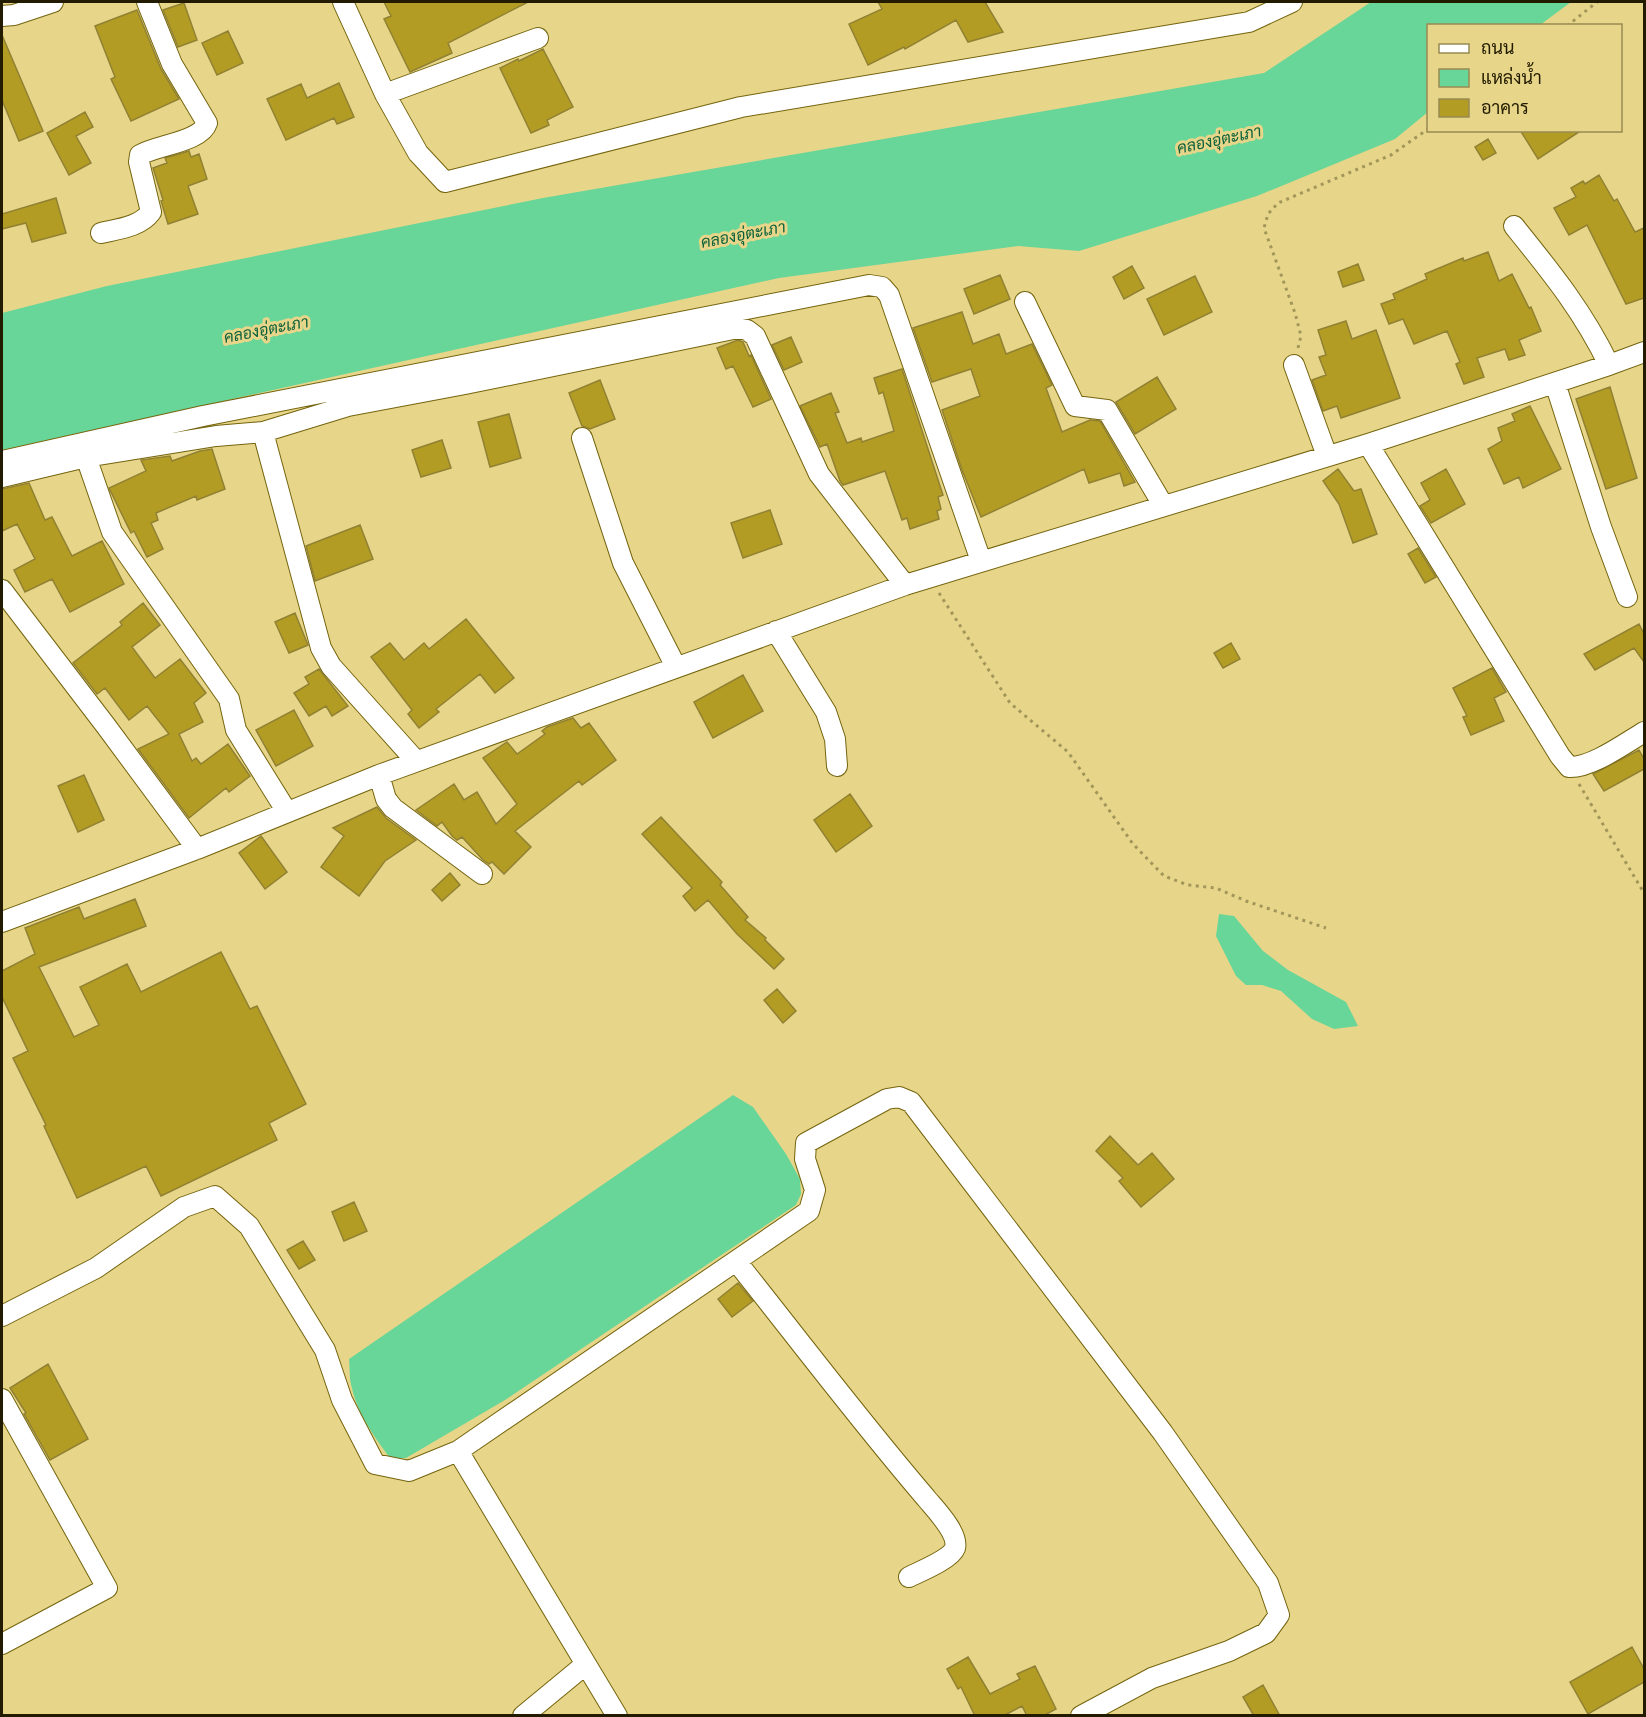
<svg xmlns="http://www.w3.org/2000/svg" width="1646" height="1717" font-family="Commissioner,Sarabun,sans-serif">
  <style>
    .water { fill: #68d599 }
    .building { fill: #b39c23; stroke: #918133; stroke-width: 1.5 }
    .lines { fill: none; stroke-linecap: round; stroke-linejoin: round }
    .minor-casing { stroke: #74640e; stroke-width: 22 }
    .path { stroke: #a3965a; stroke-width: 3; stroke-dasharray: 3 4.5; stroke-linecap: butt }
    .minor { stroke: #fff; stroke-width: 20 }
    .labels { text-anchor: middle; stroke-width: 6; stroke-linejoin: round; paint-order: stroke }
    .water-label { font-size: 16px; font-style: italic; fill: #0c603b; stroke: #e7d689 }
  </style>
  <rect width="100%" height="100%" fill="#e7d689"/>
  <path class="water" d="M1371,2h200l-31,23 -112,1v86l-33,27 -138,57 -178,55 -61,-5 -239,32 -777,172v-137l105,-27 436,-88 721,-125z
    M1219,914l15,2 29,35 25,19 58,32 12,24 -24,3 -22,-10 -31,-28 -19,-6h-16l-10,-9 -20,-40z
    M733,1095l20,12 33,47 14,25 1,15 -5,11 -291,195 -99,58h-16c-15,-20 -33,-45 -38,-70 -3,-9 -2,-19 -3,-29z"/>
  <path class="building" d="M384,2h144l-80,41 4,10 -42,19 -26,-53 7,-3z
    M878,2h107l18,30 -35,10 -12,-22 -51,29 -1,-2 -36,18 -19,-41 33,-15z
    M184,3l13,37 -19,7 -15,-37z
    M137,10l24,59 18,30 -48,22 -20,-42 4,-2 -20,-51z
    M228,31l15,32 -26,12 -15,-32z
    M2,35l41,96 -24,10 -17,-41z
    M543,49l30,58 -26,13 2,5 -18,8 -31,-65 18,-9 1,2z
    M339,83l15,34 -17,7 -3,-6 -48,22 -19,-41 34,-15 6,14z
    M85,112l8,15 -17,9 15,27 -22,12 -22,-42z
    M1520,130h62l-44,29z
    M1488,139l8,14 -13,7 -8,-13z
    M189,151l2,6 8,-3 8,25 -19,7 10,28 -30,10 -7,-23 2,-1 -10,-32 14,-5 -2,-5z
    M1599,175l15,26 3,-2 18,33 9,-4v70l-18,6 -39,-79 -18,10 -15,-27 22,-11 -5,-9 12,-7 2,3z
    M56,198l10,35 -34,9 -6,-19 -24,6v-15z
    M1488,252l11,29 13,-7 17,34 2,-1 10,24 -22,9 6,15 -16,5 -4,-11 -28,9 7,19 -20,7 -8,-20 4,-2 -13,-31 -33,13 -11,-25 -14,5 -8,-20 14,-5 -2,-5 34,-15 -2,-5 38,-16 1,3z
    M1358,264l6,16 -21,7 -5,-15z
    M1132,266l12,22 -20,11 -11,-22z
    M1000,275l10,24 -36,15 -10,-25z
    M1195,276l17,36 -48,23 -17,-36z
    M962,312l11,32 26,-10 7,20 26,-10 20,41 -6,3 16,44 28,-12 10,1 35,61 -11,4 -4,-13 -31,10 -5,-14 -103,48 -19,-47 -20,-60 38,-14 -9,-27 -39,13 -19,-54z
    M1346,321l6,18 24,-9 24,68 -59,20 -4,-12 -14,5 -11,-31 14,-5 -7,-18 7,-2 -8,-25z
    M791,337l11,25 -18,8 -12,-25z
    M738,340l5,2 6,14 2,-1 20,44 -18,8 -20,-41 -7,3 -9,-21z
    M902,369l41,126 -5,2 3,12 -4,2 2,8 -29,10 -3,-11 -5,2 -17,-49 -42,14 -3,-4 -13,-37 -7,3 -20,-41 31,-13 8,19 -4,1 12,30 14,-5 1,4 32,-11 -11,-39 -4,2 -5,-16z
    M1157,377l19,32 -41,25 -19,-32z
    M600,380l15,39 -25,10 -8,-3 -13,-33z
    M1610,387l27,91 -31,11 -30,-90z
    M1530,406l31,63 -38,19 -4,-11 -15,7 -16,-35 14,-8 -4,-13 17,-7 -3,-7z
    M509,414l12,44 -31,9 -12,-45z
    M442,440l9,28 -30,9 -9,-27z
    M212,449l13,40 -28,11 -1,-4 -40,17 2,7 -7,3 12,26 -16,8 -13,-26 -3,2 -22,-45 37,-17 -5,-11 29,-4 2,5 28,-10z
    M1338,469l16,22 7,-2 16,45 -24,9 -14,-39 -16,-23z
    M1446,469l19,35 -34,19 -11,-17 10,-6 -9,-17z
    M29,483l16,37 7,-3 20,39 30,-15 22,43 -54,28 -18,-33 -27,13 -11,-22 21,-11 -18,-35 -15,7v-42z
    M770,510l12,34 -39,14 -12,-35z
    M360,525l13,34 -58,22 -9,-35z
    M1418,548l18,29 -11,6 -17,-29z
    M143,603l17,22 -28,22 23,31 25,-19 26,34 -12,10 9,19 -24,12 13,27 4,-3 5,6 27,-20 22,32 -21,16 -3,-4 -37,30 -51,-69 31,-15 -22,-28 -18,14 -24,-32 -8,6 -24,-31 49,-38 -2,-3z
    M295,613l13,32 -19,8 -14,-31z
    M466,619l48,59 -19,15 -15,-19 -44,35 3,3 -20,16 -11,-14 4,-4 -41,-53 19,-14 14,17 20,-17 5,6z
    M1639,624l5,10v28l-10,-14 -39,22 -11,-16z
    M1231,643l9,16 -17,9 -9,-15z
    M1492,668l14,24 -12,6 10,23 -33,14 -8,-18 4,-1 -14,-28z
    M319,669l29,37 -16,10 -6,-10 -17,10 -15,-23 15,-9 -4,-7z
    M743,675l20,36 -50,27 -19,-36z
    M294,710l19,36 -37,20 -20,-36z
    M573,718l8,10 8,-5 27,37 -34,25 -3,-4 -64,50 16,16 -27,27 -12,-12 -3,2 -6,-4 -21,-23 -5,3 -5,-4 -10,-14 -5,4 -21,-16 38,-26 10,16 13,-8 19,32 21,-20 -34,-46 24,-16 10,12 28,-20 -3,-3 5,-4z
    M1639,750l5,9v10l-40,22 -11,-17z
    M84,775l20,45 -26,12 -20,-46z
    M850,794l22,32 -36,26 -22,-32z
    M377,807l9,11 30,22 -31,21 -26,35 -38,-29 23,-31 -11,-8z
    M661,817l61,65 -2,3 28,32 -3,3 21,18 -1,2 19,19 -10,10 -37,-35 -29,-34 -13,11 -12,-15 9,-8 -50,-54z
    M261,836l26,36 -22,17 -26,-36z
    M450,873l10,12 -18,16 -10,-11z
    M135,899l11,27 -107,41 35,70 25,-12 -19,-38 47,-23 14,28 80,-40 29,57 7,-3 49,98 -37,19 8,17 -116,56 -15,-30 -69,32 -33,-72 2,-1 -33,-67 15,-7 -26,-54v-26l33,-17 -10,-26 54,-21 5,12z
    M777,989l19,22 -13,12 -19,-23z
    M1110,1136l28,29 14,-12 22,26 -33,28 -22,-26 4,-3 -27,-27z
    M354,1202l13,29 -23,10 -12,-29z
    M303,1241l12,19 -16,9 -12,-19z
    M738,1283l15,18 -21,16 -14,-18z
    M48,1364l40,75 -38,21 -26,-46 2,-1 -16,-25z
    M1632,1647l12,22v13l-56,32 -18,-32z
    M968,1657l22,37 30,-15 -3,-5 18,-8 21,43 -13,7h-16l-5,-10 -19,10h-28l-14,-29 -3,2 -11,-20z
    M1263,1685l17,31h-26l-11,-19z"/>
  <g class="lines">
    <g class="minor-casing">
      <path id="minor" d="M343,2l42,92 33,59 27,29 296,-75 508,-85 43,-20
        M2,16l12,-1 39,-13
        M385,94l153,-56
        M1514,226c37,46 69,85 95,139
        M101,233c17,-4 39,-6 50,-21l-12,-50 1,-7c16,-10 61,-13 67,-32l-35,-59 -25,-62
        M1025,302l50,104 32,4 56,95
        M1294,365l33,91
        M1555,383l46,144 26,70
        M263,432l58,216 10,18 85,95
        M582,438l41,125 53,104
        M1368,444l192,312 9,11c22,1 55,-23 75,-35
        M86,457l26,75 117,167 7,31 51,82
        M2,461l201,-45 666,-131 13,2 7,8 92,266
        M2,477l84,-20 130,-21 47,-4 85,-26 117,-22 273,-56 9,2 8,6 64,138 86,111
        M2,590l104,136 91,123
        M776,631l50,81 9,27 2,27
        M379,775l7,24 7,9 89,66
        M2,922l195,-73 182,-74 526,-190 463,-141 241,-79 35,-13
        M736,1261c63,79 124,160 190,237 8,10 33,35 29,50 -4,11 -36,24 -46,29
        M2,1316l94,-48 88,-61 31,-11 34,30 76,124 17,50 33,64 34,7 49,-20 351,-240 6,-21 -10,-31 1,-16 81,-44 12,-2 12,5 252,331 105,150 11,32 -13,18 -37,18 -77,27 -71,38
        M2,1399l105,189 -105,56
        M458,1451l159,265
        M523,1716l63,-52"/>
    </g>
    <path class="path" d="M1567,26l30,-24
      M1298,348l3,-12 -6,-23 -31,-85 4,-14 10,-11 113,-48 37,-26
      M939,593l71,110 58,49 65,92 31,32 24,9 28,3 30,13 80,27
      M1579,784l65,109"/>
    <use href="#minor" class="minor"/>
  </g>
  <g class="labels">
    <g class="water-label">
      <text transform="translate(1219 139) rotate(-12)" y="6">คลองอุ่ตะเภา</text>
      <text transform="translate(743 234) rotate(-11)" y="6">คลองอุ่ตะเภา</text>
      <text transform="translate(266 329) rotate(-11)" y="6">คลองอุ่ตะเภา</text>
    </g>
  </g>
  <rect width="1646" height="1717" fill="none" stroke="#221b00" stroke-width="6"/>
  <rect x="1427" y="24" width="195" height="108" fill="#e7d689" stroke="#988b52" stroke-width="1.5"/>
  <rect x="1439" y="44" width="30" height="9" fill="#ffffff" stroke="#988b52" stroke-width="1.5"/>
  <text x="1481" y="54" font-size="18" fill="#221b00">ถนน</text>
  <rect x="1439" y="69" width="30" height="18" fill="#68d599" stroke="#988b52" stroke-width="1.5"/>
  <text x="1481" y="84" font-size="18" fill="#221b00">แหล่งน้ำ</text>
  <rect x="1439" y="99" width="30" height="18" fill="#b39c23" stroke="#988b52" stroke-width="1.5"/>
  <text x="1481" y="114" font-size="18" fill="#221b00">อาคาร</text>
</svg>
